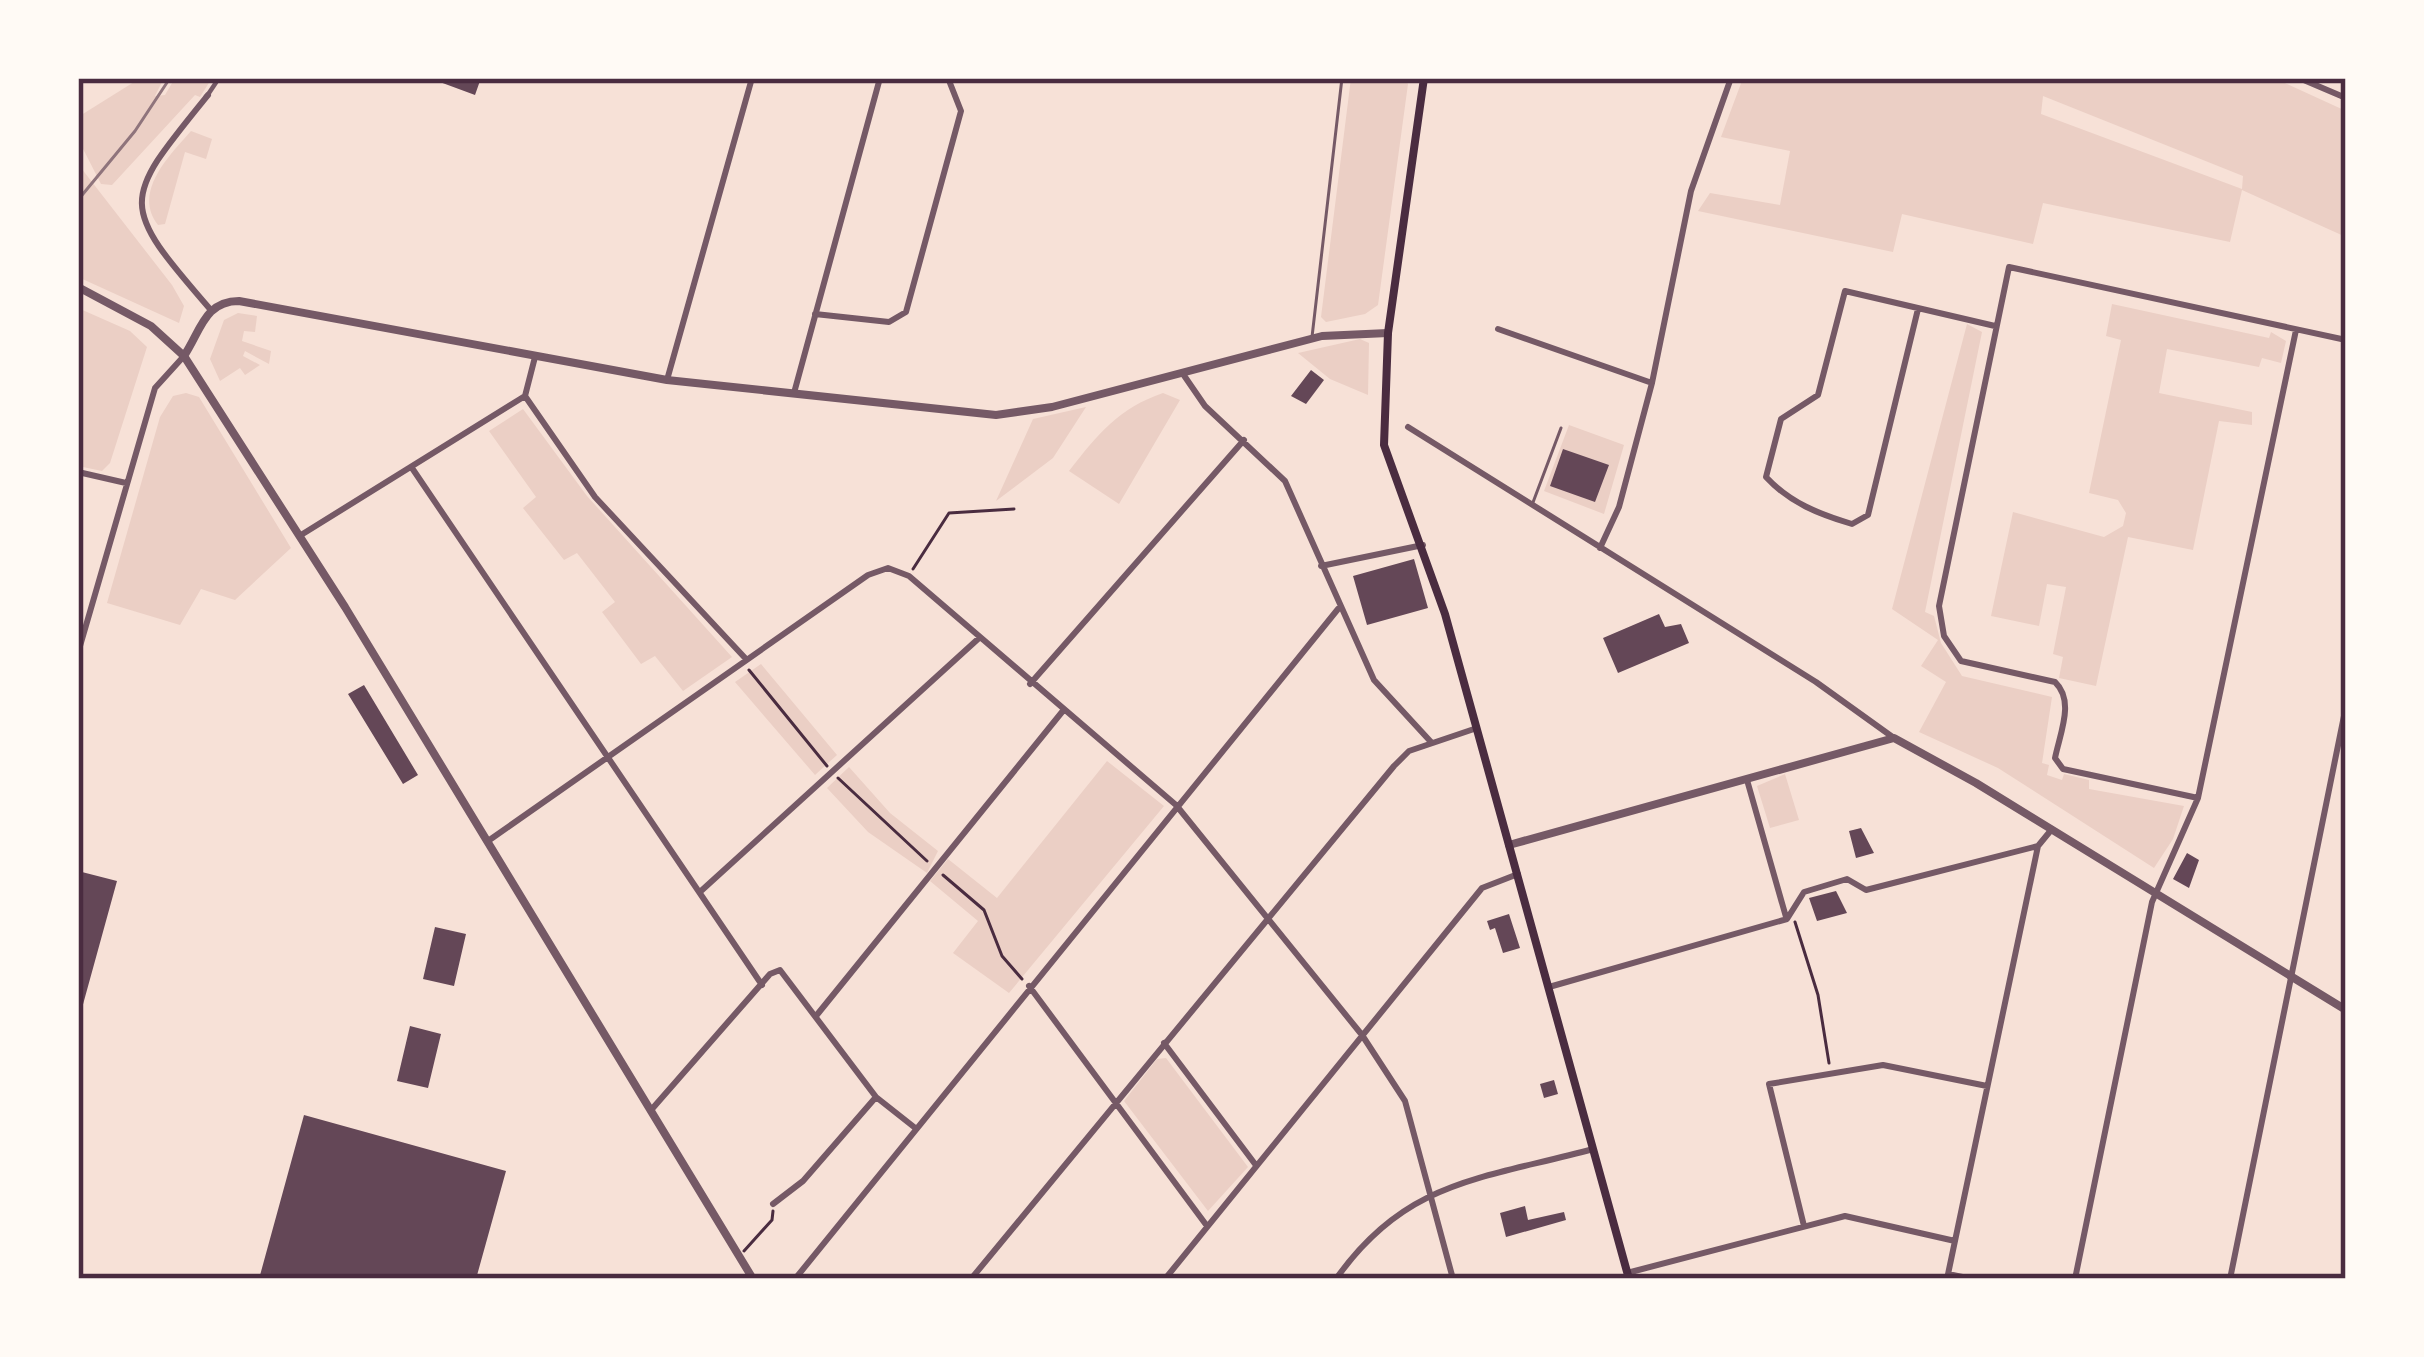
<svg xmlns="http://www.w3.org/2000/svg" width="2424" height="1357" font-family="'Sofia Sans Condensed',sans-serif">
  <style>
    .green { fill: #ebcfc5; fill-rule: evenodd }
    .building { fill: #644757 }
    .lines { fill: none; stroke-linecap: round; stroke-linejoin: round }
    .path { stroke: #4a2c40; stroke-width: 3 }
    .service { stroke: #755966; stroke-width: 3 }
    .pedestrian { stroke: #755966; stroke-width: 4.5 }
    .minor { stroke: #755966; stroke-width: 6 }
    .tertiary { stroke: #755966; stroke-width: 8 }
    .secondary { stroke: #4a2c40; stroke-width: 8 }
    .rail { stroke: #8f747c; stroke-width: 3 }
    .neatline { fill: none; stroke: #4a2c40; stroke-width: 4.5 }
  </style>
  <rect width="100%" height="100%" fill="#f7e1d7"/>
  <path class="green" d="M133,78h31l-9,18 10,-1 10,-17h37l-12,19 -5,-2 -83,90 -11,-1 -23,-45v-22l56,-35z
    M1351,78h53l4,6 -30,221 -13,9 -39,8 -5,-5z
    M1743,78h531l72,33v126l-104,-47 -12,52 -187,-39 -10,41 -131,-30 -9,38 -195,-41 12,-18 70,12 10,-54 -69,-14zM2043,96l200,80 -1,13 -201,-75z
    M191,131l21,8 -6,20 -21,-7 -20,72 -7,1c-26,-33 12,-70 33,-94z
    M78,164l94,121 12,21 -5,17 -101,-46z
    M2112,304l157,34 2,-6 15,9 -5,22 -19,-5 -3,9 -92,-18 -8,44 93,19v13l-33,-4 -26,129 -65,-13 -32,149 -37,-8 4,-21 -10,-3 13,-67 -19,-3 -8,42 -48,-10 22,-104 91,25 19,-11 3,-13 -8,-13 -29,-7 32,-153 -15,-4z
    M78,308l52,23 17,16 -37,116 -8,8 -24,-5z
    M238,313l19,3 -2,16 -11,-1 -2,10 29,10 -2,13 -24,-13 -2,5 17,9 -15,10 -5,-7 -20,13 -10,-22 14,-39z
    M1967,324l15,8 -57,280 9,4 7,27 21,33 90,21 -10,66 7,2 -2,10 15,5 2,-6 25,6v9l95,17 -11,33 -19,29 -156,-100 -79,-36 27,-50 -25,-16 17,-26 -46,-31z
    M1360,339l9,4 -1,52 -38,-16 -32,-26z
    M186,393l13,4 92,151 -56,52 -34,-11 -21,36 -73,-22 53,-186 13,-21z
    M1163,393l17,7 -61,104 -50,-33c29,-37 50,-63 94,-78z
    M1086,407l-33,51 -57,43 37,-82z
    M523,409l64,87 145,161 -49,34 -28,-35 -14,8 -39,-52 13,-10 -38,-49 -13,7 -41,-52 13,-11 -47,-66z
    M1569,425l55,20 -20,69 -60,-23z
    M761,664l76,91 -22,20 -80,-93z
    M1107,761l57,45 -155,187 -56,-40 25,-32 -48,-40 18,-22 49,39z
    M849,767l41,46 48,38 -11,22 -59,-41 -41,-44z
    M1785,774l14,46 -29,8 -13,-42z
    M1166,1058l82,109 -40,44 -84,-110 33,-42z"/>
  <path class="building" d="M429,78h52l-6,17z
    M1311,370l13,10 -18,24 -15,-8z
    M1563,449l46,16 -14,37 -45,-16z
    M1414,559l14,49 -61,17 -14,-49z
    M1659,614l6,13 16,-3 8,19 -71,30 -15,-35z
    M364,685l54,90 -15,9 -55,-90z
    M1861,828l13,25 -18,5 -7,-27z
    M2187,853l12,7 -10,28 -16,-9z
    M78,871l39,10 -38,138h-1z
    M1836,891l11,22 -30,8 -8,-23z
    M1509,914l11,34 -17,5 -8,-25 -5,2 -3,-9z
    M435,927l31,7 -12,52 -31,-7z
    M410,1026l31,8 -13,54 -31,-7z
    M1554,1080l4,14 -14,4 -4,-14z
    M304,1115l202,56 -30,108h-217z
    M1525,1206l3,14 36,-8 2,8 -60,17 -6,-24z"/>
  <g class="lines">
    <path class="path" d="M913,569l36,-56 65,-4
      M749,670l78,96
      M838,778l89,83
      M943,875l41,35 18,46 20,23
      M1795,922l23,73 11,68
      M744,1251l28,-31 1,-9"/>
    <path class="service" d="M1312,337l30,-259
      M1532,505l29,-77"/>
    <path class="pedestrian" d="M209,93l10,-15"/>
    <path class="minor" d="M2299,78l47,20
      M208,95c-87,107 -90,108 2,214
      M1918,309l-50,206 -16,9c-33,-10 -62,-21 -86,-47l15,-58 37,-24 27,-104 150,35
      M815,314l74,8 17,-10 55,-201 -13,-33
      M1498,329l154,54
      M1183,374l22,32 80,75 89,199 57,62
      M667,380l85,-302
      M794,393l86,-315
      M525,396l70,101 151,162
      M1408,427l408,255 78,56
      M412,468l350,517
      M78,472l48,11
      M301,535l224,-139 10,-39
      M1600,548l19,-41 33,-124 39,-192 40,-113
      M1321,566l102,-21
      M78,653l77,-265 29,-32
      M1030,684l214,-244
      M1747,780l39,137
      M2198,798l-135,-29 -8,-11c5,-25 20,-57 0,-76l-94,-21 -17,-25 -5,-30 70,-339 337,73
      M488,841l380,-266 20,-7 21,8 267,229 186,230 43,66 48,178
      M701,891l277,-252
      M1029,986l178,240
      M1549,987l238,-68 17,-27 43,-13 19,11 172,-44
      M816,1016l246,-304
      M1164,1043l91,121
      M652,1109l118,-135 10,-4 96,127 38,30
      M773,1204l30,-23 73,-84
      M1804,1226l-35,-142 114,-19 104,21
      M1627,1273l218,-57 110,25
      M1948,1274l24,5
      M795,1279l543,-670
      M971,1279l423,-513 15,-15 68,-23
      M1165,1279l317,-391 36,-14
      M1336,1279c70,-100 148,-100 257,-130
      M1947,1279l91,-433 14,-17
      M2075,1279l77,-377 46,-104 98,-468
      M2230,1279l116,-573"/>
    <path class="tertiary" d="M78,287l73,39 33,30 161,251 408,672
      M184,356c17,-26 21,-55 55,-55l428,79 329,35 56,-8 270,-71 66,-3
      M1509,845l385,-107 82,45 370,227"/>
    <path class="secondary" d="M1424,78l-36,255 -4,112 61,169 184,665"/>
    <path class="rail" d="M78,200l57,-69 35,-53"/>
  </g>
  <rect width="2424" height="1357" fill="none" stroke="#fffaf5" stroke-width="162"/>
  <rect x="81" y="81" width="2262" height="1195" class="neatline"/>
</svg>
